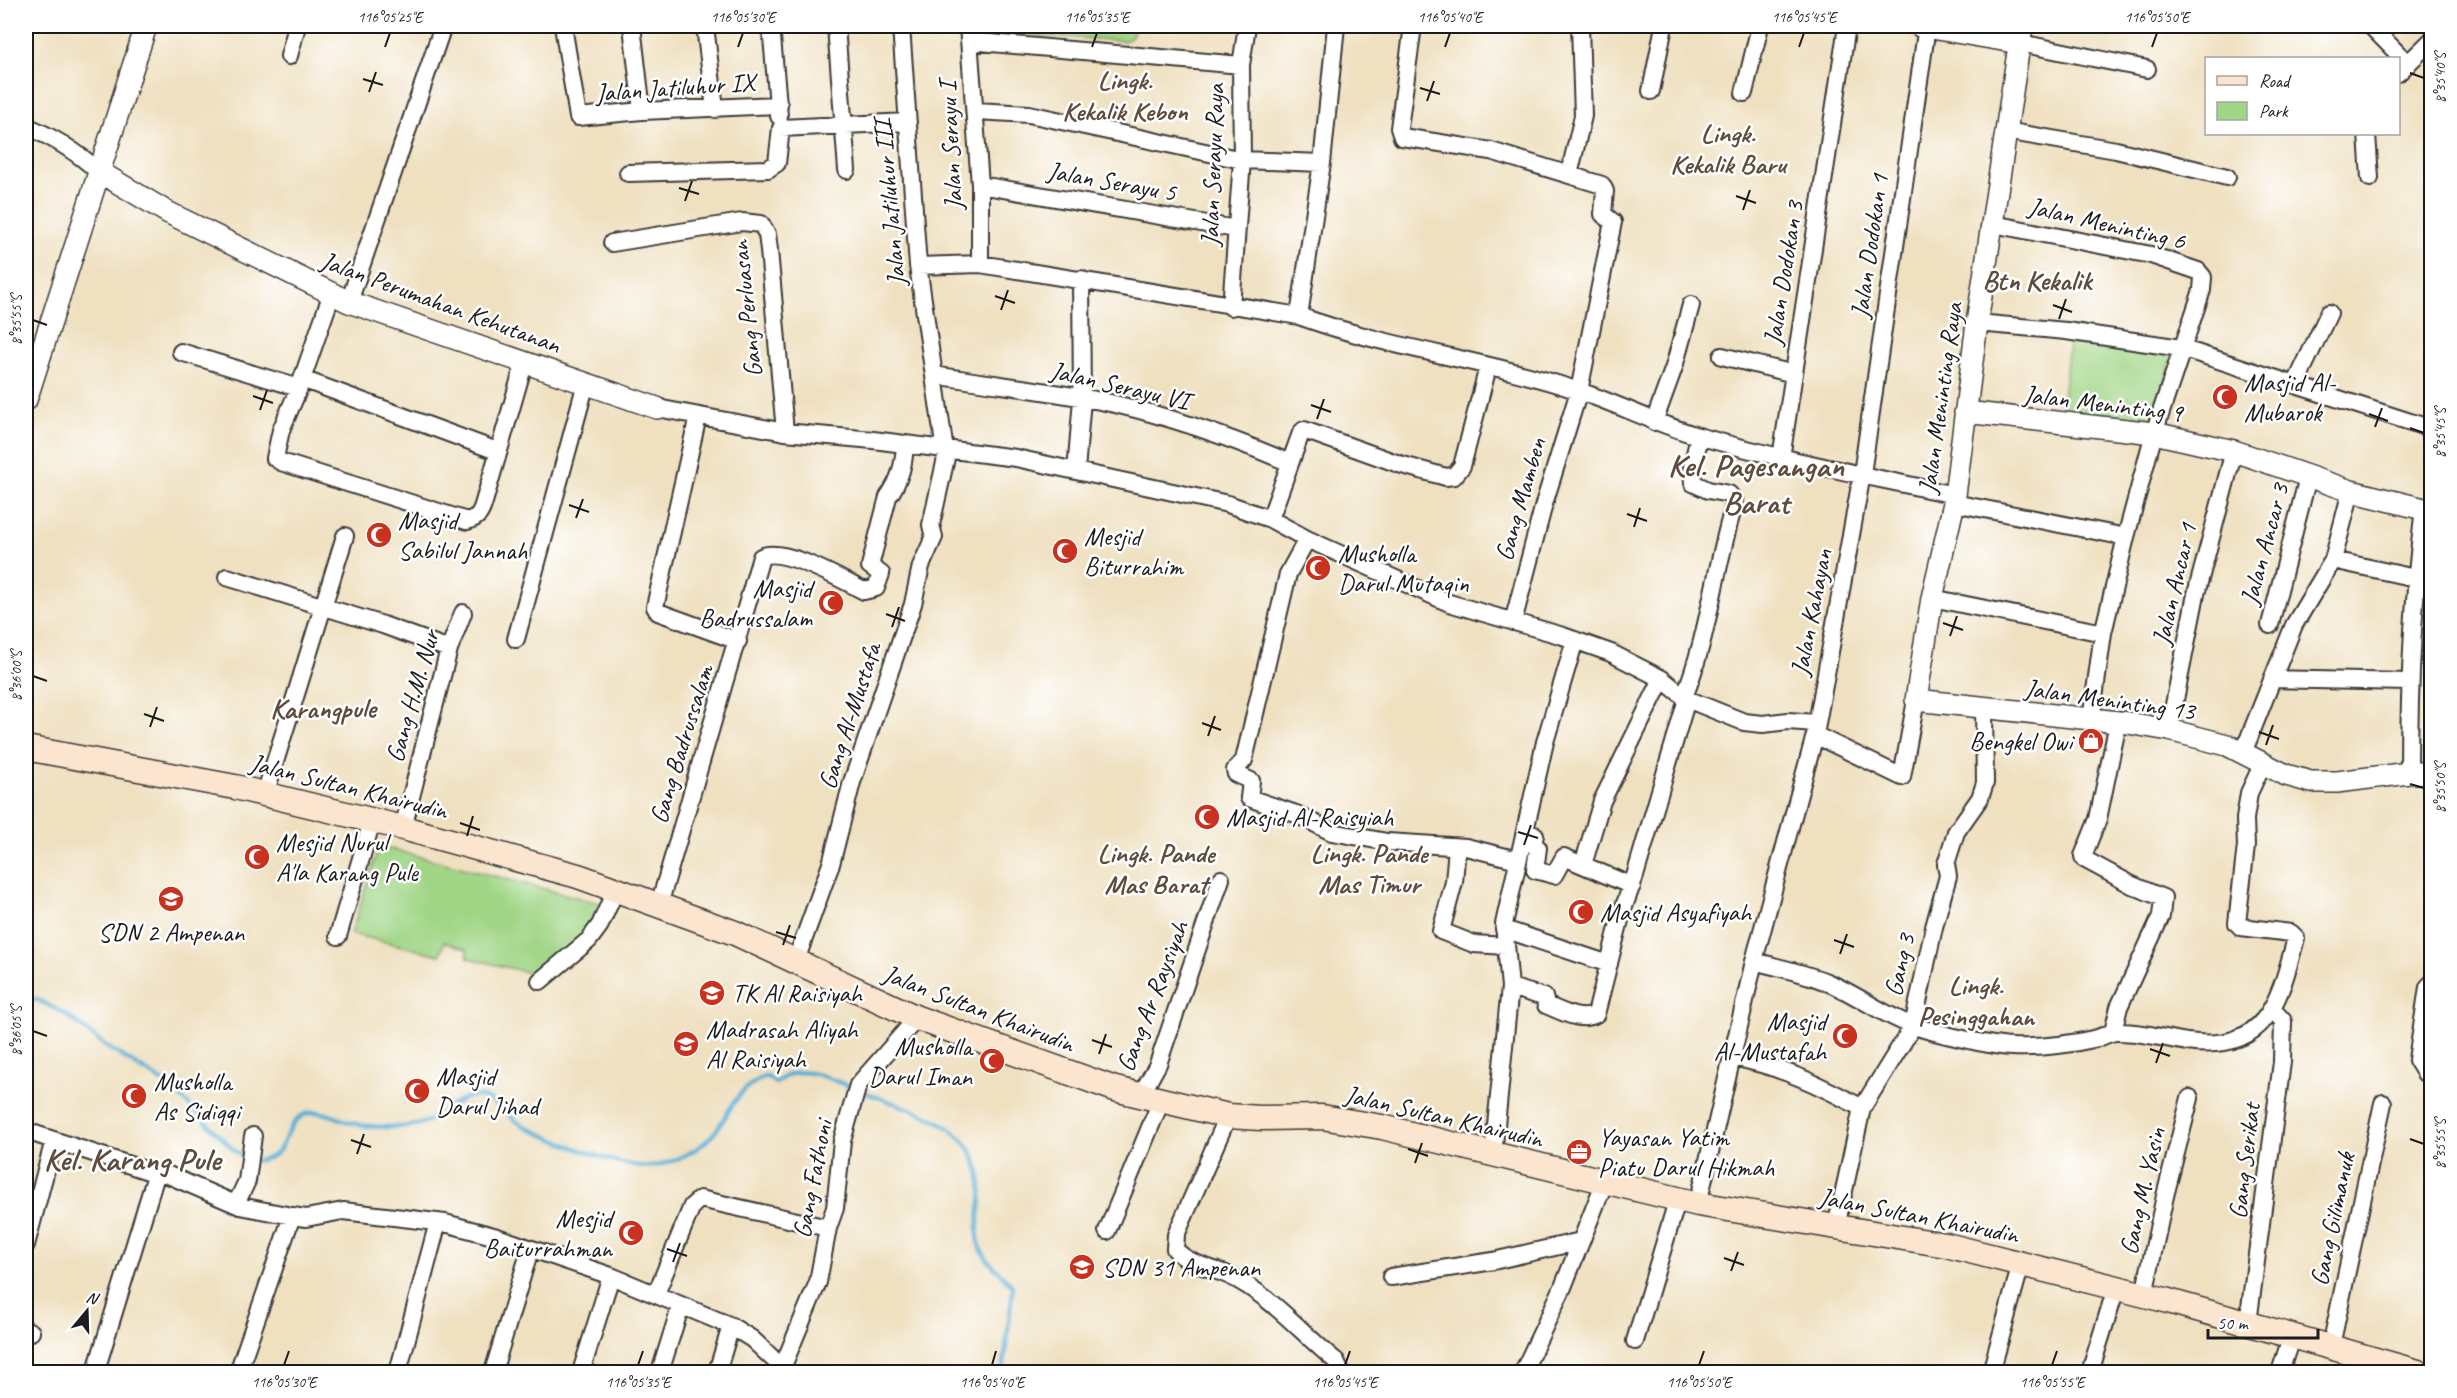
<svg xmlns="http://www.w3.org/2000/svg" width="2457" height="1398" font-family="Caveat,sans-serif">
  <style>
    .green { fill: #a0d586; stroke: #5e7851; stroke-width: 1.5 }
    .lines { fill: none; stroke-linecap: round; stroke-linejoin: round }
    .stream { stroke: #58afd5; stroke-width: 4.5 }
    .minor-casing { stroke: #3c3935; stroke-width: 20 }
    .tertiary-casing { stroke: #3c3935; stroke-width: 24 }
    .secondary-casing { stroke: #3c3935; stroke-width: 27 }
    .minor { stroke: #fff; stroke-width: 16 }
    .tertiary { stroke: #fff; stroke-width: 21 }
    .secondary { stroke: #fce5cf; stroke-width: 24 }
    .ticks { fill: none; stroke: #1c1c1c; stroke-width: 2 }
    .labels { text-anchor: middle; stroke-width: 5; stroke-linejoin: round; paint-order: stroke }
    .street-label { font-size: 26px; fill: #1c1c1c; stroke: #fff }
    .poi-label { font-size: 26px; fill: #1c1c1c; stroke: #fff; text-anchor: start }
    .neighbourhood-label { font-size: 27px; font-weight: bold; fill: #5f4c3d; stroke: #fff }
    .quarter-label { font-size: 28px; font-weight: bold; fill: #5f4c3d; stroke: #fff }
    .district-label { font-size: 32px; font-weight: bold; fill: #5f4c3d; stroke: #fff }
    .neatline { fill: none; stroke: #1c1c1c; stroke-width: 2 }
    .ticks-label { font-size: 15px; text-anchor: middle; fill: #1c1c1c }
  </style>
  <rect width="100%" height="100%" fill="#fff"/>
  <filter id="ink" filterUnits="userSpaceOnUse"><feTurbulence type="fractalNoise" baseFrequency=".0167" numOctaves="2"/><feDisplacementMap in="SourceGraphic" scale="12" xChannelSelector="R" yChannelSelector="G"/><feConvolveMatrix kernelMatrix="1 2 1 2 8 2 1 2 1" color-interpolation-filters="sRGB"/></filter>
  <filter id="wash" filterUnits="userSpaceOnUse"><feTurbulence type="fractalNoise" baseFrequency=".008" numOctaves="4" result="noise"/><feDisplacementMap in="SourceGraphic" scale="24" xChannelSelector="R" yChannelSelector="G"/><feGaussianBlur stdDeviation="1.35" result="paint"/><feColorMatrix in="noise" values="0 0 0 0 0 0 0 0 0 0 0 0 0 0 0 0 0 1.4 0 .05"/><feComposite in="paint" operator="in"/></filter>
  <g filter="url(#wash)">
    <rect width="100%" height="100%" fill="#efe0c0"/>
    <path class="green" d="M990,26h146l-5,12 -7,3 -122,-8z
      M2069,342l104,10 -19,74 -93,-8z
      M379,846l227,59 -16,33 -52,37 -70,-17 -1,-9 -23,-7 -4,13 -89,-21z"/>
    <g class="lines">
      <path class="stream" d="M26,1001l10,-2 29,15 42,33 63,39 65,65 12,7
        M861,1091c58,23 125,32 120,109 -1,19 -8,34 2,53 6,12 22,23 30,34l-10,85
        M255,1161c34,-4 23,-22 42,-41 16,-17 38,-2 55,3 14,4 27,4 41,4 14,0 32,-3 44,-11 14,-9 28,-25 49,-18 12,4 22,18 33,25 25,14 106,47 133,43 21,-2 50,-17 63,-34 20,-27 18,-40 51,-56l10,7c23,-22 52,-5 77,5"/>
    </g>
  </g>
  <g filter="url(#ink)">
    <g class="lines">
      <g class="minor-casing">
        <path id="minor" d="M563,26l15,91 64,-6 137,-6
          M632,26l10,85
          M705,26l10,83
          M771,26l8,90
          M836,26l11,144
          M968,26l12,159v79
          M1413,26l-14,102 3,9 89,14 111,34 3,6 -2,23 10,8 -34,169 -35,113 -31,118
          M2371,26l37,38
          M969,41l272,24
          M2020,43l127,26
          M289,56l8,-30
          M2398,73l34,-33
          M1651,91l13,-65
          M1744,93l16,-67
          M976,111l53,3 213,46 80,3
          M26,126c27,11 50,25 72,45
          M2005,131l111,19 111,27
          M2367,134l3,44
          M628,173l140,-4 9,-6 4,-35 127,-6
          M1569,175l14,-59 -3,-90
          M980,185l256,44
          M1993,224l158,31 47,16 5,6 -1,13 -48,143 -28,104 -23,96 -12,87
          M612,243l130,-21 19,2 6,10 2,16 16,182
          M918,266l62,-2 319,52c91,33 189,44 280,75 41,14 78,33 119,45 84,24 171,40 257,59
          M332,293l-33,95 -18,42 -6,28 6,4 186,59c11,-3 14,-8 17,-19l40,-138
          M349,302l94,-276
          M1231,307l11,-147 -1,-95 6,-39
          M1299,316l23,-153 14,-137
          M1977,323l89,8 115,17 251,81
          M181,352l118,36
          M1722,356l72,18
          M934,375c60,10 122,16 181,29 60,14 119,35 175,59
          M302,379l195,72
          M2295,385l34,-72
          M657,408l128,24 88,8 143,18 212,46 42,15 37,20 142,64 114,33 48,17 51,26 25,20 57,23 19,2 25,-3 28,2
          M698,416l-43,191 3,5 80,29
          M1654,422l20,-55 17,-62
          M1781,458l66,-432
          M1076,471l6,-72 -1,-120
          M1954,503l172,34
          M1270,519l31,-86 3,-3 95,34 47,13 8,-1 8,-10 26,-99
          M1307,539l-19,35 -44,186 -9,10 1,4 15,7 -2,17 47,16 36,18 55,10 79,5 52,13
          M2333,560l82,18
          M227,577l156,48 66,24
          M1932,598l171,35
          M2270,625l38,-148
          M516,639l70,-256
          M2272,679l137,3
          M1684,697c25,-62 31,-131 51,-195l-6,-8 -21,-4 -15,-7 -1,-16 7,-31
          M2169,730l27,-136 38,-143
          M1815,735l87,42 14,-77
          M2243,753l51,-128 39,-65 18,-69
          M2409,773c0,-89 4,-176 15,-265
          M265,794l80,-258
          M403,828l46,-179 14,-36
          M1526,835h9l-2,9 5,4 -3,22 19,5 10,-18 68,29
          M1457,847l-3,35 -13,49 33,13 32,2
          M1583,865l19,-64 60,-122
          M659,905l102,-348c21,-12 83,24 103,34l12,-3 5,-14 -11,-8 18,-69c12,-17 16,-32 17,-53
          M1504,929l105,35
          M338,936l34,-115
          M1754,961c25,7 52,12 75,22 29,12 55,33 85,43 21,7 76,20 98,21 27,1 60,-3 86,-9 5,-2 11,-5 17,-6 24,-1 48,6 72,10 80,11 92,-40 109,-104l-5,-5 -50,-6 -4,-4 9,-77 -1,-27 4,-26 14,-30
          M795,963l36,-99 21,-82 61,-178 8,-38 13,-29 -3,-12 15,-67 -28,-192 -17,-240
          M540,981l49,-41 11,-15 16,-36
          M2432,983l-4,4 -11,73 8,13 7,1
          M1510,987l34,10 2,8c15,6 35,18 50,9l26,-102 13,-36 52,-177
          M2113,1032l6,-25 42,-91 2,-18 -31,-13 -48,-26 -1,-3 15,-37 20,-96
          M1732,1057c50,10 86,27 130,51
          M1141,1095l17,-31 63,-185
          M1228,1116l-52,119 -1,14c12,15 36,19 53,26 43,20 72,57 108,86l5,11
          M26,1131l122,40 18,3 74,32 52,10 14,2 37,-7 102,12 52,14 114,39 120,50 21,13 35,33
          M1493,1155l17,-168 -6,-63 41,-182 30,-102
          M236,1204l11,-23 6,-45
          M1698,1204l57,-247 60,-222 47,-261 65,-448
          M1836,1227l26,-119 51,-82 21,-99 14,-51 -2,-12 10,-32 24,-34 5,-15 -1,-74
          M1107,1231l54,-130
          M26,1245l28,-105
          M1391,1277l102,-16 88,-20
          M656,1294l36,-88 8,-7 128,29
          M2144,1295l21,-99 25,-98
          M2248,1323l34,-261 1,-41 -10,-11
          M26,1330l5,2
          M1635,1341l43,-143
          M2331,1346l52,-243
          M783,1366l35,-84 10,-54 7,-20 7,-67 16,-56 59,-67
          M97,1367l60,-195
          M238,1372l54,-156
          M398,1372l40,-150
          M493,1372l37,-122
          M581,1372l30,-96
          M660,1372l21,-67
          M717,1372l14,-46
          M1523,1372l40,-85 42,-106
          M1991,1372l30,-108
          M2090,1372l26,-84
          M2280,1372l12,-37"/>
      </g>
      <g class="tertiary-casing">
        <path id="tertiary" d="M1920,26l100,17
          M2022,26l-45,297 -23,180 -22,95 -16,102 212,23 41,7 58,15 59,30 25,7h26l72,-9h23
          M98,171l69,41 182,90 308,106
          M26,400l120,-374
          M1965,412l189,21 80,18 117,40 81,20"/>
      </g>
      <g class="secondary-casing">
        <path id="secondary" d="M26,748l209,39 168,41 175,48 157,57 182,85 198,71 113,27 33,2 61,-1 60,10 316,77 248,41 219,55 253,72"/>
      </g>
      <use href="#minor" class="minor"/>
      <use href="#tertiary" class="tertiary"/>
      <use href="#secondary" class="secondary"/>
    </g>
  </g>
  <path class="ticks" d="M385,47l5,-14M738,47l5,-14M1092,47l5,-14M1445,47l5,-14M1799,47l5,-14M2152,47l5,-14M2410,73l14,5M363,79l20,6M1420,88l20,6M369,92l7,-20M1427,101l7,-20M679,188l20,6M1736,196l20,7M685,201l7,-20M1743,210l7,-20M995,296l20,7M2053,305l19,7M1001,310l7,-20M2059,319l7,-20M33,320l14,5M253,396l20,7M1311,405l20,7M260,410l7,-20M2369,414l19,7M1317,419l7,-20M2375,427l7,-19M2410,428l14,5M569,505l20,7M1627,514l20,7M576,518l7,-19M1634,527l6,-19M886,614l19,7M1943,623l20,7M892,627l7,-20M1950,636l7,-20M33,676l14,5M144,714l20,7M1202,723l19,7M150,727l7,-20M2259,732l20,7M1208,736l7,-20M2266,745l7,-20M2410,784l14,4M460,823l20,7M1518,832l20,6M467,836l6,-20M1524,845l7,-20M776,932l20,6M1834,940l20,7M783,945l7,-20M1840,954l7,-20M33,1031l14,5M1092,1040l20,7M2150,1049l20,7M1099,1054l7,-20M2156,1063l7,-20M2410,1139l14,5M351,1140l20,7M1408,1149l20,7M357,1154l7,-20M1415,1163l7,-20M667,1249l20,7M1724,1258l20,7M673,1262l7,-19M1731,1271l7,-19M284,1365l5,-14M638,1365l5,-14M992,1365l4,-14M1345,1365l5,-14M1699,1365l5,-14M2052,1365l5,-14"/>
  <defs>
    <g id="mosque-disc" transform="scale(1.35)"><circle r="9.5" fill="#c8321e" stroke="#fff"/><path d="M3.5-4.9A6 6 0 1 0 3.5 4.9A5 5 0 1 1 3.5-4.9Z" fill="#fff"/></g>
    <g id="shop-disc" transform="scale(1.35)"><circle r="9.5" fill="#c8321e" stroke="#fff"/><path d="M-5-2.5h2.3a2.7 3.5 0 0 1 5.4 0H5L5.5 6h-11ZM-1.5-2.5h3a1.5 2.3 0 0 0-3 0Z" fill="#fff"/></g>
    <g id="school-disc" transform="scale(1.35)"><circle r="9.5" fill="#c8321e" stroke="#fff"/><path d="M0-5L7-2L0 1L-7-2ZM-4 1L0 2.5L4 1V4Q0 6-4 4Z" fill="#fff"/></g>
    <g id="office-disc" transform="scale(1.35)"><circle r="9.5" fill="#c8321e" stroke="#fff"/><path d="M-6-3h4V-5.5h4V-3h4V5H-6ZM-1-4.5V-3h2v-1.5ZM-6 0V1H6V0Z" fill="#fff"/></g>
  </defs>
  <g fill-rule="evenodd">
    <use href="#mosque-disc" x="2225" y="397"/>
    <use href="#mosque-disc" x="379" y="535"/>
    <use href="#mosque-disc" x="1065" y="551"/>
    <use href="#mosque-disc" x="1318" y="568"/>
    <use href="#mosque-disc" x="831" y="603"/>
    <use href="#shop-disc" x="2091" y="741"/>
    <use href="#mosque-disc" x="1207" y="817"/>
    <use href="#mosque-disc" x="257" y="857"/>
    <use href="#school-disc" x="171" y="899"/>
    <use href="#mosque-disc" x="1581" y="912"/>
    <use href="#school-disc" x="712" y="993"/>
    <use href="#mosque-disc" x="1845" y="1036"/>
    <use href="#school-disc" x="686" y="1044"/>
    <use href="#mosque-disc" x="992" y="1061"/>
    <use href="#mosque-disc" x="417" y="1091"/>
    <use href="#mosque-disc" x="134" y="1096"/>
    <use href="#office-disc" x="1579" y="1152"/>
    <use href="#mosque-disc" x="631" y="1233"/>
    <use href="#school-disc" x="1082" y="1267"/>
  </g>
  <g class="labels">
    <g class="street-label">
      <text transform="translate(675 87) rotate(-4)" y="9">Jalan Jatiluhur IX</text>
      <text transform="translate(950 146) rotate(-93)" y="9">Jalan Serayu I</text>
      <text transform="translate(1212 165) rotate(-88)" y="9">Jalan Serayu Raya</text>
      <text transform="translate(1112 181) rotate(10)" y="9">Jalan Serayu 5</text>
      <text transform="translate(889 203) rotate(-95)" y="9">Jalan Jatiluhur III</text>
      <text transform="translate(2107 223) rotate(13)" y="9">Jalan Meninting 6</text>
      <text transform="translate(1869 246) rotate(-82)" y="9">Jalan Dodokan 1</text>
      <text transform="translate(1783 273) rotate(-81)" y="9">Jalan Dodokan 3</text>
      <text transform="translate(441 302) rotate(20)" y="9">Jalan Perumahan Kehutanan</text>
      <text transform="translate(746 309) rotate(-96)" y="9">Gang Perluasan</text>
      <text transform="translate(1120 385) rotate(13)" y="9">Jalan Serayu VI</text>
      <text transform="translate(1940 398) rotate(-82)" y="9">Jalan Meninting Raya</text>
      <text transform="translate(2103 403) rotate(7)" y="9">Jalan Meninting 9</text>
      <text transform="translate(1520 499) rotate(-74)" y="9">Gang Mamben</text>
      <text transform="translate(2264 544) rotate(-75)" y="9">Jalan Ancar 3</text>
      <text transform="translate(2174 584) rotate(-77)" y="9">Jalan Ancar 1</text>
      <text transform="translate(1811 612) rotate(-79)" y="9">Jalan Kahayan</text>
      <text transform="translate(412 696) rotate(-74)" y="9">Gang H.M. Nur</text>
      <text transform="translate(2110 699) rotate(8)" y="9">Jalan Meninting 13</text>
      <text transform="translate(849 716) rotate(-72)" y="9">Gang Al-Mustafa</text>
      <text transform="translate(681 744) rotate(-73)" y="9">Gang Badrussalam</text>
      <text transform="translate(349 786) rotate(14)" y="9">Jalan Sultan Khairudin</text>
      <text transform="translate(1899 965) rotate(-77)" y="9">Gang 3</text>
      <text transform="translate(1152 996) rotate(-69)" y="9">Gang Ar Raysiyah</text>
      <text transform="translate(979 1008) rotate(21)" y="9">Jalan Sultan Khairudin</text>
      <text transform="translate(1444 1116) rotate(13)" y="9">Jalan Sultan Khairudin</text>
      <text transform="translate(2244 1161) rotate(-83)" y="9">Gang Serikat</text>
      <text transform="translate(812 1179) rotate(-79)" y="9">Gang Fathoni</text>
      <text transform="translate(2142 1191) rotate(-77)" y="9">Gang M. Yasin</text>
      <text transform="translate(1919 1215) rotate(11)" y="9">Jalan Sultan Khairudin</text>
      <text transform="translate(2332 1219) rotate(-78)" y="9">Gang Gilimanuk</text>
    </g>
    <g class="poi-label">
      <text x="2244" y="391">Masjid Al-<tspan x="2244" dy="30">Mubarok</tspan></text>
      <text x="398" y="529">Masjid<tspan x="398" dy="30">Sabilul Jannah</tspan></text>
      <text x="1084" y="545">Mesjid<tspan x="1084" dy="30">Biturrahim</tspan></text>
      <text x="1338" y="562">Musholla<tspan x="1338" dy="30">Darul Mutaqin</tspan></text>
      <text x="812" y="597" text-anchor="end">Masjid<tspan x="812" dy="30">Badrussalam</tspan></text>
      <text x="2072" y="750" text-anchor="end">Bengkel Owi</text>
      <text x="1226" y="826">Masjid Al-Raisyiah</text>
      <text x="276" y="851">Mesjid Nurul<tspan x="276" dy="30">A'la Karang Pule</tspan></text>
      <text x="1600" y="921">Masjid Asyafiyah</text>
      <text x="171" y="941" text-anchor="middle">SDN 2 Ampenan</text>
      <text x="732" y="1002">TK Al Raisiyah</text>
      <text x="1826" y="1030" text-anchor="end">Masjid<tspan x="1826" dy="30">Al-Mustafah</tspan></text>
      <text x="706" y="1038">Madrasah Aliyah<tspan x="706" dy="30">Al Raisiyah</tspan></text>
      <text x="972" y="1055" text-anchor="end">Musholla<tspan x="972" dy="30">Darul Iman</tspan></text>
      <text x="436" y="1085">Masjid<tspan x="436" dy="30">Darul Jihad</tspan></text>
      <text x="154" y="1090">Musholla<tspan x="154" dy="30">As Sidiqqi</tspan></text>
      <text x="1598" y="1146">Yayasan Yatim<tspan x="1598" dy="30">Piatu Darul Hikmah</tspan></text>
      <text x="612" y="1227" text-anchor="end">Mesjid<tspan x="612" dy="30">Baiturrahman</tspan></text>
      <text x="1102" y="1276">SDN 31 Ampenan</text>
    </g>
    <g class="neighbourhood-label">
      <text x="1125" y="89">Lingk.<tspan x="1125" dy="31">Kekalik Kebon</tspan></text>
      <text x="1728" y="142">Lingk.<tspan x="1728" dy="31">Kekalik Baru</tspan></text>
      <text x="1156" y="862">Lingk. Pande<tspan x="1156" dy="31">Mas Barat</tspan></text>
      <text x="1369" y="862">Lingk. Pande<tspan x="1369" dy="31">Mas Timur</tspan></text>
      <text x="1976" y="994">Lingk.<tspan x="1976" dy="31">Pesinggahan</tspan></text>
    </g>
    <g class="quarter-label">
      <text x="2037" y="290">Btn Kekalik</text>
      <text x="323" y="718">Karangpule</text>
    </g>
    <g class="district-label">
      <text x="1756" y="476">Kel. Pagesangan<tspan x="1756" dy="37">Barat</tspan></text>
      <text x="132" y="1170">Kel. Karang Pule</text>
    </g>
  </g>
  <rect width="2457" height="1398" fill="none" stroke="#fff" stroke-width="66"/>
  <rect x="2205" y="57" width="195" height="78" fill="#ffffff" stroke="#a4a4a4" stroke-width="1.5"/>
  <rect x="2217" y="76" width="30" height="9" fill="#fce5cf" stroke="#a4a4a4" stroke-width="1.5"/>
  <text x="2259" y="87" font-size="18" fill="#1c1c1c">Road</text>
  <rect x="2217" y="102" width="30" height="18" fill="#a0d586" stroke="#a4a4a4" stroke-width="1.5"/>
  <text x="2259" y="117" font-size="18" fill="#1c1c1c">Park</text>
  <g transform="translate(87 1311) rotate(19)" stroke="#ffffff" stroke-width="4.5" paint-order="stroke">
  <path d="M0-4.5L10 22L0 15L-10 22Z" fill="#1c1c1c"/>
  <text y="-9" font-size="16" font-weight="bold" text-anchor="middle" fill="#1c1c1c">N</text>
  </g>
  <path d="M2208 1329v9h110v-9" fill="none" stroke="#1c1c1c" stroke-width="3"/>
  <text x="2217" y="1329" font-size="18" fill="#1c1c1c" stroke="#ffffff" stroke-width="4.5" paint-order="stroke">50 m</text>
  <rect x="33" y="33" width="2391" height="1332" class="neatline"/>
  <g class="ticks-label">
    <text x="390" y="22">116°05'25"E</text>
    <text x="743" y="22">116°05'30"E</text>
    <text x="1097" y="22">116°05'35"E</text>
    <text x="1450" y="22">116°05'40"E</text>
    <text x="1804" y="22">116°05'45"E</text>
    <text x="2157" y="22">116°05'50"E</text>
    <text transform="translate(2440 78) rotate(-90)" y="5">8°35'40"S</text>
    <text transform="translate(16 320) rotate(-90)" y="5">8°35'55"S</text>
    <text transform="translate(2440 433) rotate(-90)" y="5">8°35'45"S</text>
    <text transform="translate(16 676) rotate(-90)" y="5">8°36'00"S</text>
    <text transform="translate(2440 788) rotate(-90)" y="5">8°35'50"S</text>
    <text transform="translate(16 1031) rotate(-90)" y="5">8°36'05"S</text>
    <text transform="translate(2440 1144) rotate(-90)" y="5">8°35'55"S</text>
    <text x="284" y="1387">116°05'30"E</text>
    <text x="638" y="1387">116°05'35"E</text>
    <text x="992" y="1387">116°05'40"E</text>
    <text x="1345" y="1387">116°05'45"E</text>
    <text x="1699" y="1387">116°05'50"E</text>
    <text x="2052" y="1387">116°05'55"E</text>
  </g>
</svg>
